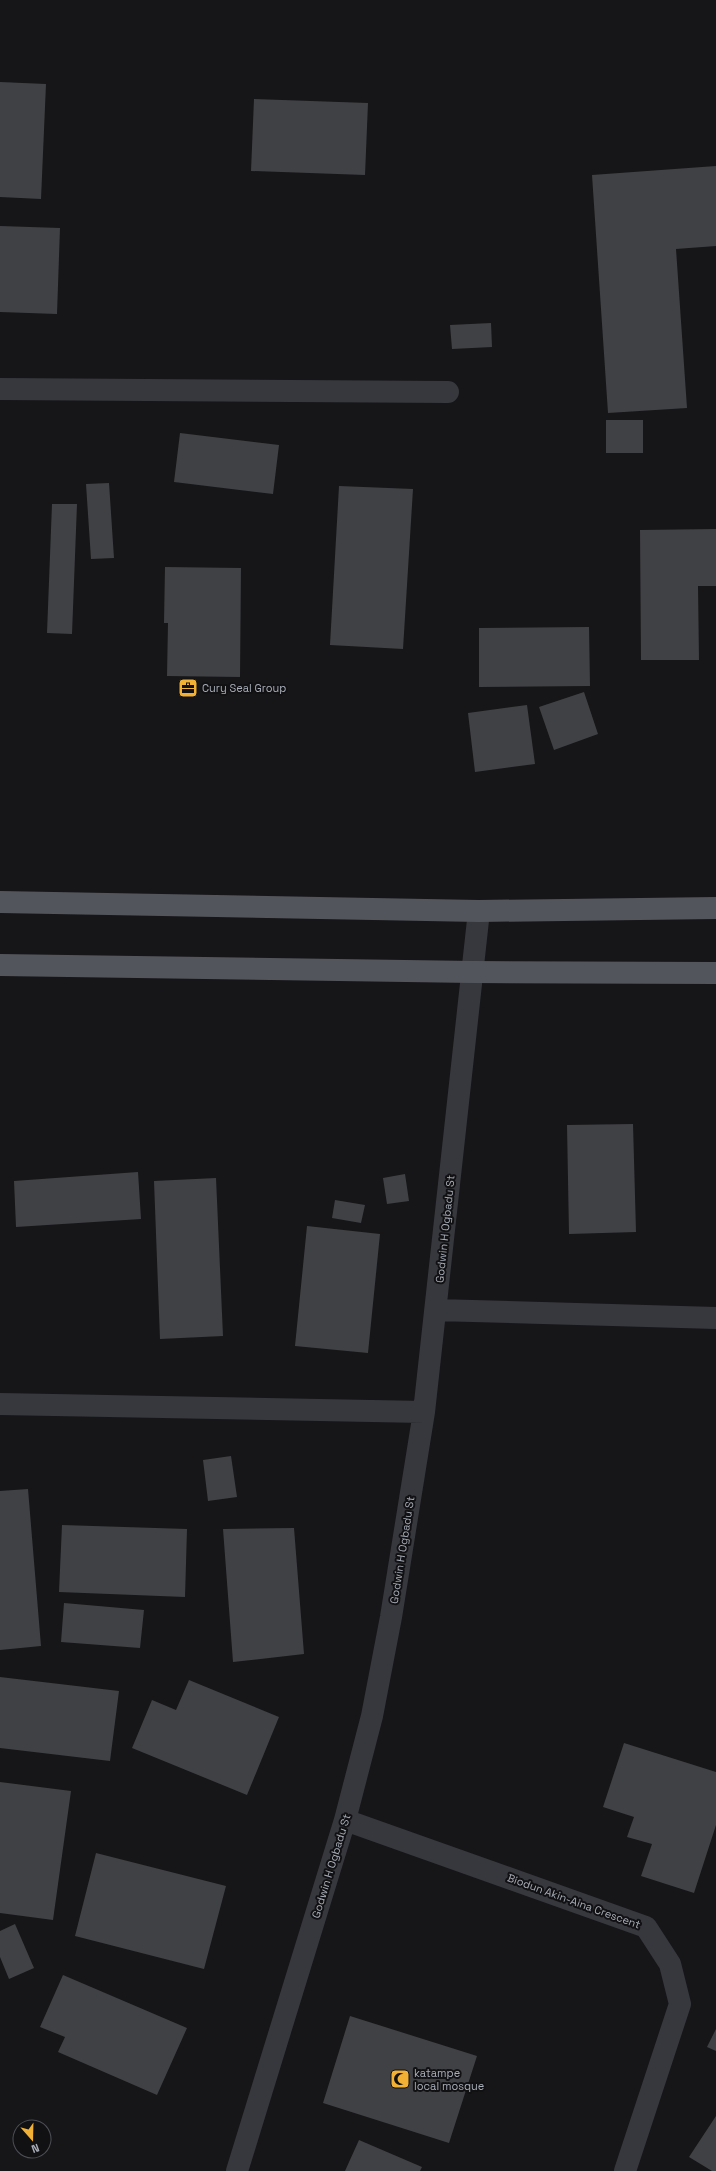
<svg xmlns="http://www.w3.org/2000/svg" width="716" height="2171" font-family="'Space Grotesk',sans-serif">
  <style>
    .building { fill: #404145 }
    .lines { fill: none; stroke-linecap: round; stroke-linejoin: round }
    .minor { stroke: #37383d; stroke-width: 22 }
    .major { stroke: #53555c; stroke-width: 22 }
    .labels { text-anchor: middle; stroke-width: 4; stroke-linejoin: round; paint-order: stroke }
    .poi-label { font-size: 11px; fill: #a8adb8; stroke: #111113; text-anchor: start }
    .street-label { font-size: 11px; fill: #a8adb8; stroke: #111113 }
  </style>
  <rect width="100%" height="100%" fill="#161618"/>
  <path class="building" d="M0,82l46,2 -5,115 -41,-2z
    M254,99l114,4 -3,72 -114,-4z
    M716,166v80l-40,3 11,159 -79,5 -16,-238z
    M0,226l60,2 -3,86 -57,-2z
    M491,323l1,24 -40,2 -2,-24z
    M606,420h37v33h-37z
    M180,433l99,12 -6,49 -99,-12z
    M109,483l5,75 -23,1 -5,-75z
    M339,486l74,3 -10,160 -73,-4z
    M52,504h25l-5,130 -25,-1z
    M716,529v57h-18l1,74h-58l-1,-130z
    M165,567l76,1 -1,109 -73,-1 1,-53h-4z
    M589,627l1,59 -111,1v-59z
    M584,692l14,42 -44,16 -15,-43z
    M527,705l8,59 -60,8 -7,-59z
    M633,1124l3,108 -67,2 -2,-109z
    M138,1172l3,47 -125,8 -2,-46z
    M405,1174l4,27 -22,3 -4,-26z
    M216,1178l7,158 -63,3 -6,-158z
    M335,1200l30,5 -4,18 -29,-5z
    M307,1226l73,8 -12,119 -73,-7z
    M231,1456l6,41 -29,4 -5,-41z
    M28,1489l13,157 -41,4v-159z
    M62,1525l125,4 -2,68 -126,-5z
    M294,1528l10,126 -71,8 -10,-133z
    M64,1603l80,7 -4,38 -79,-6z
    M0,1677l119,14 -9,70 -110,-13z
    M189,1680l90,37 -32,78 -115,-47 20,-48 24,10z
    M624,1743l92,29v53l-22,68 -53,-17 11,-32 -25,-7 7,-20 -31,-10z
    M0,1782l71,9 -18,129 -53,-7z
    M96,1853l130,33 -22,83 -129,-33z
    M15,1924l19,44 -25,11 -9,-22v-26z
    M63,1975l124,53 -30,67 -99,-43 7,-15 -25,-10z
    M350,2016l127,40 -28,87 -126,-40z
    M716,2029v22l-9,-4z
    M716,2116v55h-4l-23,-14z
    M359,2140l63,27 -2,4h-75z"/>
  <g class="lines">
    <path class="minor" d="M0,389l448,3
      M436,1310l280,8
      M0,1404l424,8
      M345,1820l301,107 24,37 10,40 -55,167
      M237,2171l108,-351 27,-104 19,-99 33,-205 55,-501"/>
    <path class="major" d="M0,902l479,9 237,-3
      M0,965l473,7 243,1"/>
  </g>
  <defs>
    <g id="office-square" transform="scale(1)"><rect x="-9" y="-9" width="18" height="18" rx="4" fill="#f2b134" stroke="#111113"/><path d="M-6-3h4V-5.5h4V-3h4V5H-6ZM-1-4.5V-3h2v-1.5ZM-6 0V1H6V0Z" fill="#111"/></g>
    <g id="mosque-square" transform="scale(1)"><rect x="-9" y="-9" width="18" height="18" rx="4" fill="#f2b134" stroke="#111113"/><path d="M3.5-4.9A6 6 0 1 0 3.5 4.9A5 5 0 1 1 3.5-4.9Z" fill="#111"/></g>
  </defs>
  <g fill-rule="evenodd">
    <use href="#office-square" x="188" y="688"/>
    <use href="#mosque-square" x="400" y="2079"/>
  </g>
  <g class="labels">
    <g class="poi-label">
      <text x="202" y="692">Cury Seal Group</text>
      <text x="414" y="2077">katampe<tspan x="414" dy="13">local mosque</tspan></text>
    </g>
    <g class="street-label">
      <text transform="translate(445 1229) rotate(-84)" y="4">Godwin H Ogbadu St</text>
      <text transform="translate(402 1550) rotate(-81)" y="4">Godwin H Ogbadu St</text>
      <text transform="translate(331 1866) rotate(-73)" y="4">Godwin H Ogbadu St</text>
      <text transform="translate(574 1901) rotate(20)" y="4">Biodun Akin-Aina Crescent</text>
    </g>
  </g>
  <g transform="translate(32 2139) rotate(160)"><circle r="19" fill="#111113" stroke="#4d4f55"/>
  <path d="M0-3L7 15L0 10L-7 15Z" fill="#f2b134"/>
  <text y="-6" font-size="11" font-weight="bold" text-anchor="middle" fill="#a8adb8">N</text>
  </g>
</svg>
